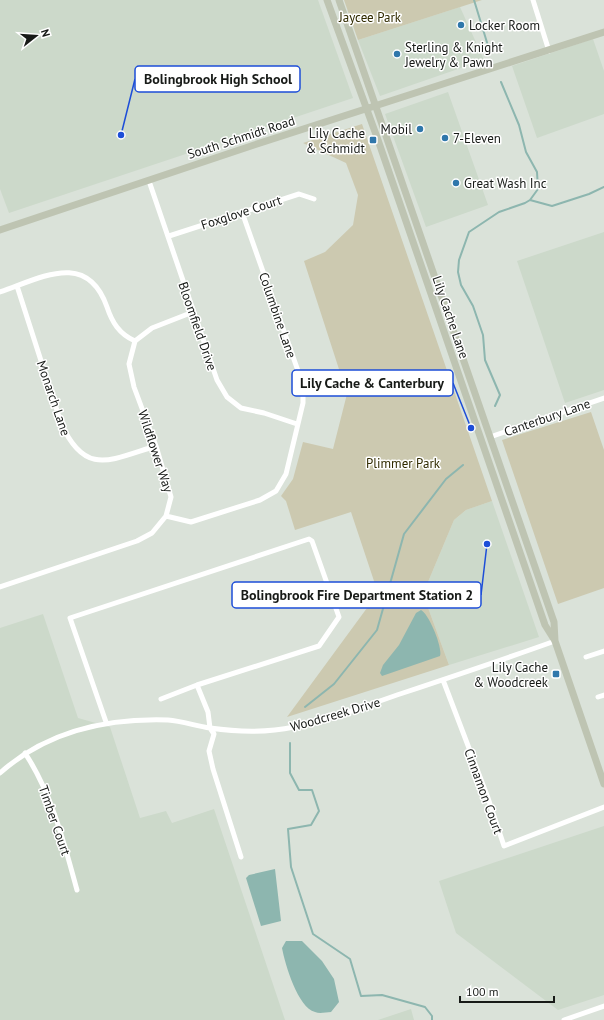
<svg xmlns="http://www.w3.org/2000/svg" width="604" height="1020" font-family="'PT Sans',sans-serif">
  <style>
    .built { fill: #ccd9ca }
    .green { fill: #ccc9b0 }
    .water { fill: #8db6af }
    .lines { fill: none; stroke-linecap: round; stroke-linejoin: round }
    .stream { stroke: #8db6af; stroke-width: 2 }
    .street { stroke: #fff; stroke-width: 5 }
    .secondary { stroke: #bec4b2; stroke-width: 7 }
    .poi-dot { fill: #2f77ab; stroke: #fff; stroke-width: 1.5 }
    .labels { text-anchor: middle; stroke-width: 3; stroke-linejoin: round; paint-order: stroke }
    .park-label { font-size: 13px; fill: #312b00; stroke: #fff }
    .poi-label { font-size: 13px; fill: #171a17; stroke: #fff; text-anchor: start }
    .street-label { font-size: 13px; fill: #171a17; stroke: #fff }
    .leader { fill: none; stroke: #1d4ed8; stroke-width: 1.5 }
    .callout-dot { fill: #1d4ed8; stroke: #fff; stroke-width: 1.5 }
    .callout { fill: #fff; stroke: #1d4ed8; stroke-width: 1.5 }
    .callout-label { font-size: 14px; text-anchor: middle; font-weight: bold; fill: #171a17 }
  </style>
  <rect width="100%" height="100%" fill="#dae2d9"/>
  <path class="built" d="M0,0h318l35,98 -344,115 -9,-24z
    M460,7l24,53 -104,36 -22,-56z
    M593,39l11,32v43l-67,24 -25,-72z
    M448,92l40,113 -62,22 -41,-113z
    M604,232v158l-39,13 -48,-142z
    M492,501l47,136 -90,28 -26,-71 31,-74 12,-10z
    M43,614l35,104 32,9 30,91 26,-7 6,12 42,-14 71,211h-285v-392z
    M604,826v169l-46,15 -102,-77 -17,-52z
    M411,1009l3,11h-36z"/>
  <path class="green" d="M344,0h138l-124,40z
    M362,124l130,377 -26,9 -12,10 -31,74 26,71 -162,52 91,-124 -27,-81 -56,18 -9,-29 -5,-5 12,-17 10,-37 30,7 14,-55 -43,-133 21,-9 28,-27 5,-30 -12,-32 -43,-20z
    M591,412l13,38v138l-46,16 -56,-164z"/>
  <path class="water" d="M421,610c8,4 22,38 19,46l-58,20 -2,-3 3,-8 16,-20 17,-32z
    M275,869l6,52 -20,5 -15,-48 3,-3z
    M286,941h16l20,20 12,18 5,23 -8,10c-5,0 -11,2 -16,0 -17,-4 -30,-48 -33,-64z"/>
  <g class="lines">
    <path class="stream" d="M474,0l15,49
      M530,200l22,6 37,-12 15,-7
      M495,406l5,-11 -15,-35 -2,-25 -10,-29 -12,-21 -3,-13 1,-12 10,-28 30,-20 26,-9 5,-3 8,-11 -1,-17 -11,-20 -7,-27 -18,-43
      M305,707l29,-23 43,-54 27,-96 42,-55 17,-14
      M290,743v30l9,17h13l7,21 -8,14 -23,4 3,38 22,67 37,25 11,37 21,-1 43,12 7,9v4"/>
    <path class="street" d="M533,0l16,51
      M149,181l68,199 10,17 14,11 23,5 33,11
      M169,236l130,-42 15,5
      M17,286l44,137c24,54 49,37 95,23
      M0,292c41,-14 87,-42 107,15 5,15 12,27 28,34
      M490,437l114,-39
      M166,516l25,6 69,-22 16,-9 10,-17 17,-71v-18l-61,-173
      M0,587l137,-46 15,-8 14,-17 5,-19 -15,-51 -22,-59 -5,-23 6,-23 17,-13 41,-16
      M586,657l18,-6
      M443,680l45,118 16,48 100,-39
      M197,685l11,27 2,16 4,6 -5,17 4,18 28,88
      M598,697l6,-2
      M106,722l-36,-104 239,-79 3,2 27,76 -20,29 -122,39 -36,14
      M25,753c27,41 39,90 52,137
      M0,773c47,-42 106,-55 168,-53 14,1 28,6 42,8 28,4 56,5 84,-1 37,-7 73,-22 109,-34 51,-17 102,-34 152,-52
      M564,1020l40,-14"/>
    <path class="secondary" d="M327,0l51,140 167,485 10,16 49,143
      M339,0l215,622 1,19
      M0,230l254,-85 350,-113"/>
  </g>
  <g class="poi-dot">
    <circle cx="461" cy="25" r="4"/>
    <circle cx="397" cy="54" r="4"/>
    <circle cx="420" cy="129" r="4"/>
    <circle cx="445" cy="138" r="4"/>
    <rect x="369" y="136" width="8" height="8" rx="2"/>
    <circle cx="456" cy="183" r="4"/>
    <rect x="552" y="670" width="8" height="8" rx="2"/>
  </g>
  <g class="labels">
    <g class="park-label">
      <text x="370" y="22">Jaycee Park</text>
      <text x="403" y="468">Plimmer Park</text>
    </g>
    <g class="poi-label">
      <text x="469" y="30">Locker Room</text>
      <text x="405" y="52">Sterling &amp; Knight<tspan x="405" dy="15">Jewelry &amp; Pawn</tspan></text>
      <text x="412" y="134" text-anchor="end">Mobil</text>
      <text x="365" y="138" text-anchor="end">Lily Cache<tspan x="365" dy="15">&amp; Schmidt</tspan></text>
      <text x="453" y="143">7-Eleven</text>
      <text x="464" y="188">Great Wash Inc</text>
      <text x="548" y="672" text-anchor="end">Lily Cache<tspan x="548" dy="15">&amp; Woodcreek</tspan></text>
    </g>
    <g class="street-label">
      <text transform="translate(241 137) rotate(-18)" y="5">South Schmidt Road</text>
      <text transform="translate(241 212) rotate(-18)" y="5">Foxglove Court</text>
      <text transform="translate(278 315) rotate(71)" y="5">Columbine Lane</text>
      <text transform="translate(451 317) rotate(71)" y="5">Lily Cache Lane</text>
      <text transform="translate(198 326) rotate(71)" y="5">Bloomfield Drive</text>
      <text transform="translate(54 398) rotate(71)" y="5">Monarch Lane</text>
      <text transform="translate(547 417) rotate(-19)" y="5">Canterbury Lane</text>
      <text transform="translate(156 451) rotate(72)" y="5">Wildflower Way</text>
      <text transform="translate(335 714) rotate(-16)" y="5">Woodcreek Drive</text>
      <text transform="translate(484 791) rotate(70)" y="5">Cinnamon Court</text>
      <text transform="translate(55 820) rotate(71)" y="5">Timber Court</text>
    </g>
  </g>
  <path class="leader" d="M121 135L135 79M471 428L453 383M487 544L481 595"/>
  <g class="callout-dot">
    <circle cx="121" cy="135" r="4"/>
    <circle cx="471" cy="428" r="4"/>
    <circle cx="487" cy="544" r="4"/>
  </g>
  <g class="callout">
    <rect x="135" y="66" width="165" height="26" rx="4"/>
    <rect x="292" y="370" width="161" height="26" rx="4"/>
    <rect x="232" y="582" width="249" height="26" rx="4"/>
  </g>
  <g class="callout-label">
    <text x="218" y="84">Bolingbrook High School</text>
    <text x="372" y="388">Lily Cache &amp; Canterbury</text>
    <text x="357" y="600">Bolingbrook Fire Department Station 2</text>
  </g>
  <g transform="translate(36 36) rotate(73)" stroke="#ffffff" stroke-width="3" paint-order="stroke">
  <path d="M0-3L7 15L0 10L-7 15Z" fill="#171a17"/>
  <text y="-6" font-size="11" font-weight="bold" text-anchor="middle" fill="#171a17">N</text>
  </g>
  <path d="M460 996v6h94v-6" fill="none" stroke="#171a17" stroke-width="2"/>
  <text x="466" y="996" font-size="12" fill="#171a17" stroke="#ffffff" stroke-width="3" paint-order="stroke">100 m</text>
</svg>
